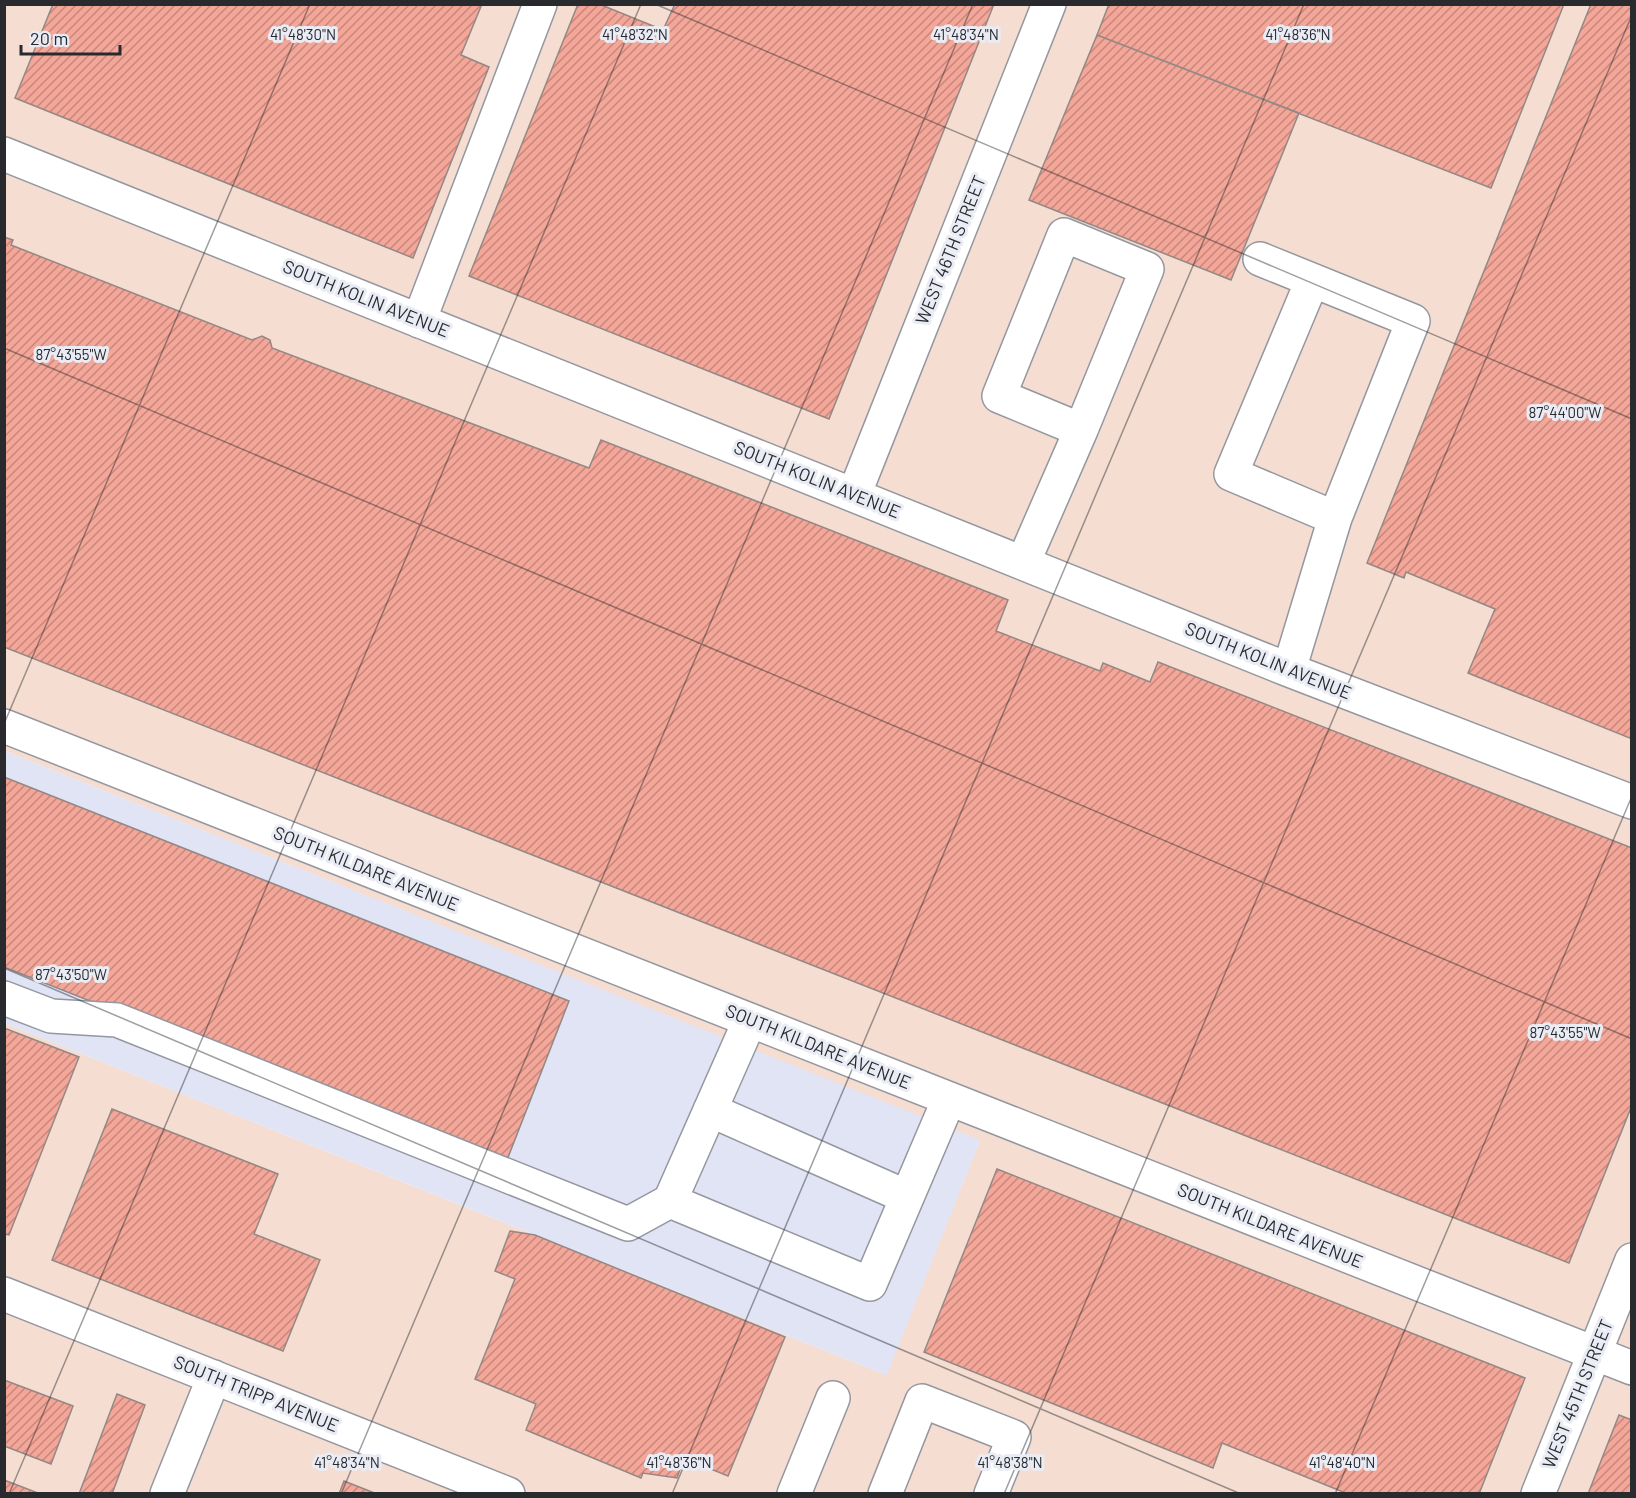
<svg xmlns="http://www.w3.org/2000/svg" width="1636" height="1498" font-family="Barlow,sans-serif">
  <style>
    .industrial { fill: #f5ddd2 }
    .built { fill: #e0e4f5 }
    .building { fill: url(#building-hatch); stroke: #938886; stroke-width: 1.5 }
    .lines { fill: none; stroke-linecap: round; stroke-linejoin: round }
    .minor-casing { stroke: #94979f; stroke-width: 36 }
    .minor { stroke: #fff; stroke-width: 33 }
    .ticks { fill: none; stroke: #292a2e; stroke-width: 1.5; stroke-opacity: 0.45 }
    .labels { text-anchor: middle; stroke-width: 6; stroke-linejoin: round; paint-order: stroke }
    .street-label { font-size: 18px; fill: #292a2e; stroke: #eaecf5 }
    .ticks-label { font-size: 15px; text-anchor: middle; fill: #292a2e; stroke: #eaecf5; stroke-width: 6; stroke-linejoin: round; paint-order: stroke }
  </style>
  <defs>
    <pattern id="building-hatch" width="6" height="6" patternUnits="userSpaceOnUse" patternTransform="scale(1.5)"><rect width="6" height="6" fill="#f4a698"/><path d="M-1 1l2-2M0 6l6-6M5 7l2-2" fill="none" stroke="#c6877c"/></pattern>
  </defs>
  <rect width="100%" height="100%" fill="#eaecf5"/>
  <path class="industrial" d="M6,5h1625v1488h-1626l-1,-470 882,352 94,-234 -975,-390z"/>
  <path class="built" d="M4,751l976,389 -93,235 -882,-352z"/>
  <path class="building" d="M53,4h429l-21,51 28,12 -76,191 -398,-160z
    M578,4h21l64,26 12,-26h319l-165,415 -360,-143z
    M1109,4h455l-73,184 -394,-153z
    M1591,4h41v735l-164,-66 27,-64 -89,-37 -2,6 -37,-15z
    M1097,35l202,78 -68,167 -202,-80z
    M4,237l9,3 -2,5 241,95 10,-4 8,4 2,8 317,120 12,-28 407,160 -12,31 104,40 3,-8 47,19 8,-20 474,186v257l-63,158 -1565,-616z
    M4,777l565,224 -64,164 -501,-198z
    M4,1028l75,29 -70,178 -5,-1z
    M112,1109l166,65 -24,60 66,26 -37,91 -231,-91z
    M997,1169l528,209 -46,116h-131l-126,-51 -9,25 -289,-116z
    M510,1231l25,4 250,102 -57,139 -44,-18 -7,20 -34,-5 -2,5 -115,-48 10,-26 -61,-25 40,-100 -20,-8z
    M4,1380l69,26 -22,58 -47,-18z
    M117,1394l28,11 -33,89h-33z
    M1619,1415l13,5v74h-44z
    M4,1480l34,13v1h-34z
    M344,1481l33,13h-38z"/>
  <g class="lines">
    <g class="minor-casing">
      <path id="minor" d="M4,154l1285,516 343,132
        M1260,259l153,62 -78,197 -46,152
        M1312,281l-81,193 104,44
        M419,321l121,-317
        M854,495l195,-491
        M1023,563l58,-133 66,-161 -83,-34 -65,161 82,34
        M4,726l1628,642
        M4,998l47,18 66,4 511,204 42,-23
        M750,1020l-80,181 200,83 79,-185
        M710,1110l197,87
        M4,1294l504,200
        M167,1494l47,-117
        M794,1494l39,-96
        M885,1494l37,-93 92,36 -23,57
        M1538,1494l94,-234"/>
    </g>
    <use href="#minor" class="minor"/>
  </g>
  <path class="ticks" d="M655,4l977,415M4,348l1628,691M4,724l306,-720M4,968l1237,526M9,1494l632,-1490M341,1494l632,-1490M672,1494l632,-1490M1004,1494l628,-1479M1335,1494l297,-698"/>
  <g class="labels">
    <g class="street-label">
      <text transform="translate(951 250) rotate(-68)" y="6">WEST 46TH STREET</text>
      <text transform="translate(366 299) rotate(22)" y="6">SOUTH KOLIN AVENUE</text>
      <text transform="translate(817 480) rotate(22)" y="6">SOUTH KOLIN AVENUE</text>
      <text transform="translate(1268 661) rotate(22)" y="6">SOUTH KOLIN AVENUE</text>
      <text transform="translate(366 869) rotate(22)" y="6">SOUTH KILDARE AVENUE</text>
      <text transform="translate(818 1047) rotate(22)" y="6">SOUTH KILDARE AVENUE</text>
      <text transform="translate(1270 1226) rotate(22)" y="6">SOUTH KILDARE AVENUE</text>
      <text transform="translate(256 1394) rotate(22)" y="6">SOUTH TRIPP AVENUE</text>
      <text transform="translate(1578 1394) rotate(-68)" y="6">WEST 45TH STREET</text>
    </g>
  </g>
  <g class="ticks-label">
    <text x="303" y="40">41°48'30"N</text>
    <text x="635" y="40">41°48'32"N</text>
    <text x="966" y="40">41°48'34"N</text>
    <text x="1298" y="40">41°48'36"N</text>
    <text x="71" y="360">87°43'55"W</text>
    <text x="1565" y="418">87°44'00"W</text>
    <text x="71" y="980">87°43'50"W</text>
    <text x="1565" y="1038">87°43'55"W</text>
    <text x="347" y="1468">41°48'34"N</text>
    <text x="679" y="1468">41°48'36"N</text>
    <text x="1010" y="1468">41°48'38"N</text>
    <text x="1342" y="1468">41°48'40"N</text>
  </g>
  <rect width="1636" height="1498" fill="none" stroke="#292a2e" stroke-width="12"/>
  <path d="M21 45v9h99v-9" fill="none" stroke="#292a2e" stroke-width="3"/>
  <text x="30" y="45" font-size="18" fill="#292a2e" stroke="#eaecf5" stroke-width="4.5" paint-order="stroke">20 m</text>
</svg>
